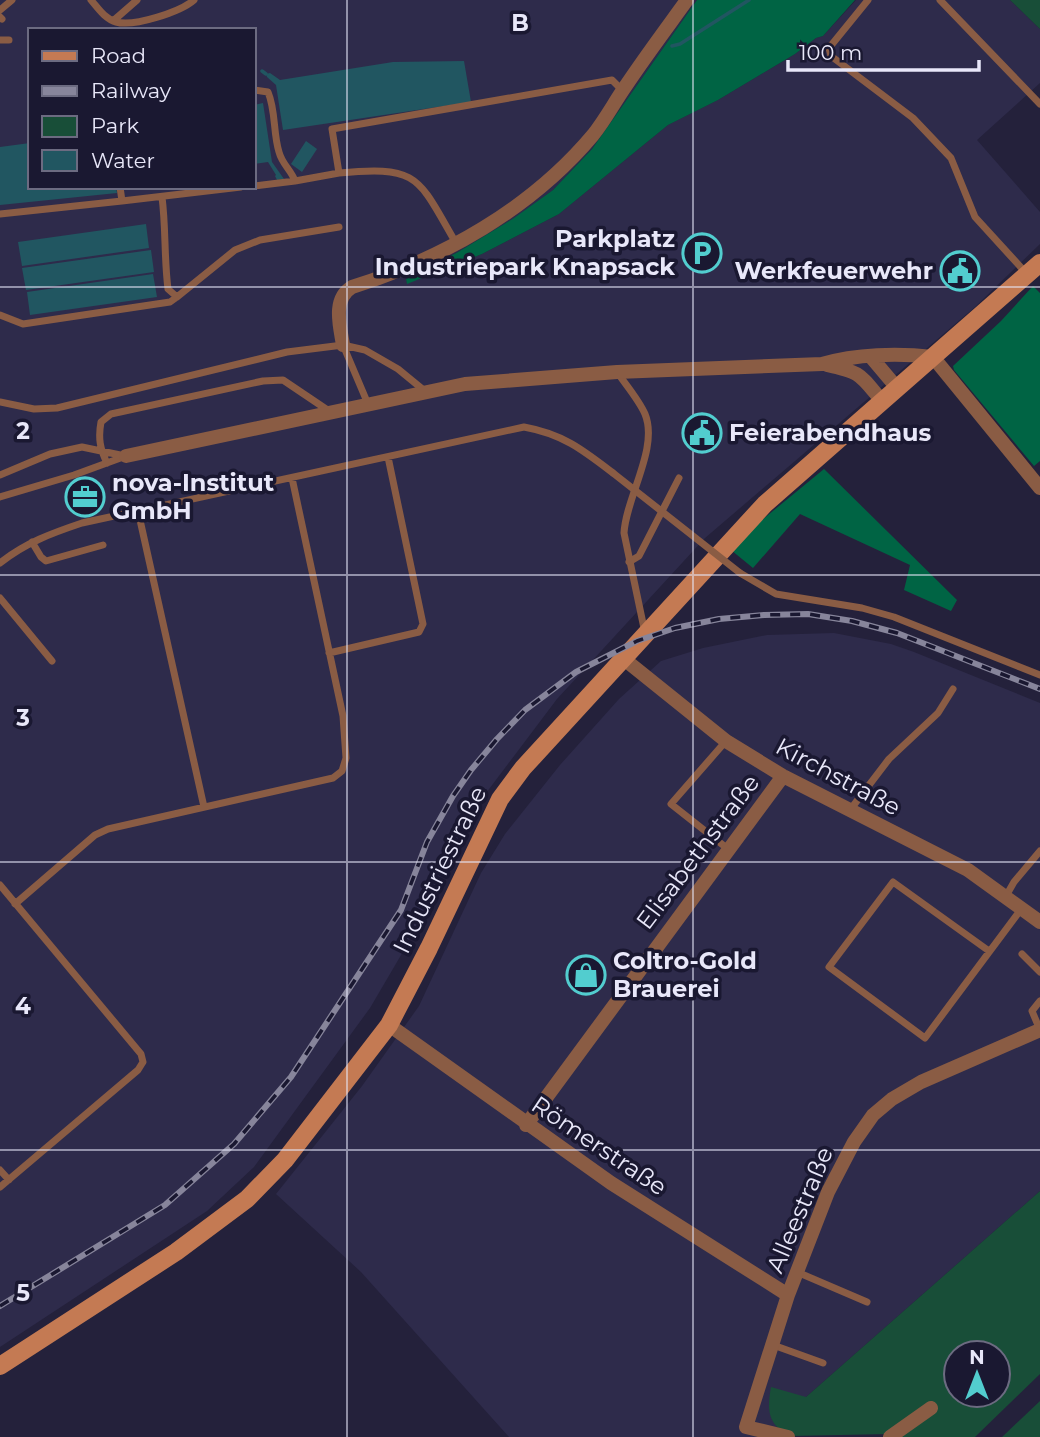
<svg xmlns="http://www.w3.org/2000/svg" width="1040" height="1437" font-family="Montserrat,sans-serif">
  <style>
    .built { fill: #2e2b4b; fill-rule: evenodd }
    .green { fill: #184e38; fill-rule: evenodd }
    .forest { fill: #006444 }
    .water { fill: #215661 }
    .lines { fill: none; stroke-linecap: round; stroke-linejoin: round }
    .stream { stroke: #215661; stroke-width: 3.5 }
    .lane { stroke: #8a5c44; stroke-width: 7 }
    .street { stroke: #8a5c44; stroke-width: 14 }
    .secondary { stroke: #c47a53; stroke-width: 18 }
    .rail-casing { stroke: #87859b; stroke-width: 6 }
    .rail { stroke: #1a1831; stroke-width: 3.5; stroke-dasharray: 10; stroke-linecap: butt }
    .lane-bridge { stroke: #8a5c44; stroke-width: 7 }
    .grid { fill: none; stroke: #e8e7f9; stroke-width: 2; stroke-opacity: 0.55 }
    .labels { text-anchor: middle; stroke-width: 7; stroke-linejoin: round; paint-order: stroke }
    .poi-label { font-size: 24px; font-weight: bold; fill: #e8e7f9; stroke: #1a1831; text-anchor: start }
    .street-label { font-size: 24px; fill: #e8e7f9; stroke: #1a1831 }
    .grid-label { font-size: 23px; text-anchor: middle; font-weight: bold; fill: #e8e7f9; stroke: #1a1831; stroke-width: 7; stroke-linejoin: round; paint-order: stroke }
  </style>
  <rect width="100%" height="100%" fill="#24213b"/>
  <path class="built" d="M0,0h697l-105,149 -39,41 -38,28 -57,34 -52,27 1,4 75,-29 77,-40 109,-89 50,-25 77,-46 21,-16 7,-2 33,-36h154l30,29v54l-63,57 63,72v32l-65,63 -270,231 -148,161 -83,110 -70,141 -34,58 -116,159 -47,44 -207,136zM30,30h224v157h-224z
    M834,633l57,11 23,8 126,51v488l-234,206 -38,40h-259l-148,-165 -85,-78 86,-108 57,-80 62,-133 24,-39 55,-69 59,-66 42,-38 42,-13 64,-13z"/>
  <path class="green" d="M1010,0h30v29z
    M1040,1191v183l-65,63h-83l-2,-3 -99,2c-24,-11 -24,-26 -20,-49l35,10zM956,1353h42v42h-42z
    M1040,1401v36h-38z"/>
  <path class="forest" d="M697,0h158l-32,36 -7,2 -21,16 -77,46 -50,25 -109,89 -77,40 -75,30 -1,-5 52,-27 56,-34 39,-28 39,-41z
    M1033,286l7,7v168l-6,5 -80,-96 -1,-4 48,-45z
    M824,469l133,131 -6,11 -47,-21 6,-25 -110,-51 -47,54 -22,-18 20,-21z"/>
  <path class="water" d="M464,61l7,41 -188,28 -7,-45 -9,-8 -1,-3 4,-1 10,7 113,-18z
    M263,103l9,59 12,17 -7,1 -2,-4 1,-1 -8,-13 -14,2v-59z
    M306,141l11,8 -15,23 -11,-8z
    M30,143v44h86l1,6 -117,12v-58z
    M146,224l3,24 -127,18 -4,-24z
    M151,250l3,22 -128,18 -4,-22z
    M153,274l4,23 -127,18 -3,-23z"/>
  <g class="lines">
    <path class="stream" d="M672,46l8,-2 69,-44
      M262,71l4,3"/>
    <path class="lane" d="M91,0c7,8 14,19 25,22 18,5 64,-10 78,-22
      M868,0l-39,48 2,8 82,62 38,40 24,59 52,57
      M940,0l100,104
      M0,10l12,-10
      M0,17l2,2
      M113,21l24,-21
      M0,40h9
      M254,90l14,2c8,19 5,41 11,60 3,12 12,18 16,29l-41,5
      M339,173c81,-8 79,5 117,70
      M295,181l44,-8 -7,-44 280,-49 10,10
      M162,197c4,31 2,61 6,92l9,8 58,-47 25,-10 79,-13
      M122,201l119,-14
      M0,214l122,-13 -2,-14
      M0,315l23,9 147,-22 7,-5
      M343,345l25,59
      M617,372c9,13 22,28 28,42 14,34 -19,83 -21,119l21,100
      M0,402l34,7 23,-1 230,-56 56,-7 22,5 33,19 28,23
      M107,463c-7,-14 -9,-25 -6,-41l10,-8 152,-33 20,-1 46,31
      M0,475l50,-21 32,-7 43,9
      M0,497l74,-22 52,-19
      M138,511l66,296
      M32,542l9,15 5,4 57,-16
      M629,562l10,-6 40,-78
      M0,563c25,-20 52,-30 82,-40l442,-96c39,7 59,23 89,46
      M740,573l36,21 86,14 32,9 146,58
      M0,598l52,63
      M329,653l90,-21 4,-8 -35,-167
      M726,741l-55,63 57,45
      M850,810l39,-51 49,-46 15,-24
      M0,885l141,169 2,8 -5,8 -138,117
      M1006,896l8,-14 26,-31
      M15,904l80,-69 13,-6 225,-51 9,-7 4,-13 -3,-42 -51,-238
      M989,951l-96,-69 -64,85 96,71 97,-130
      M1022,954l18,18
      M1040,1030l-8,-19 8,-10
      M0,1170l9,10
      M797,1272l70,30
      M773,1345l50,18"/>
    <path class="street" d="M343,345c-3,-19 -11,-46 9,-58 90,-28 179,-78 241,-152 12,-15 21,-32 32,-48 20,-30 41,-58 62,-87
      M871,357l27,32
      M827,365c36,8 32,9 56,37
      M126,456l339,-72 152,-12 205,-8c34,-10 76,-11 111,-7l107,131
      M624,659l102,82 57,35 185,94 72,52
      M389,1025l222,158 177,112
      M526,1125l257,-349
      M788,1437l-42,-10 42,-132 40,-103 26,-50 19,-27 19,-16 29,-17 119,-52
      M890,1437l41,-29"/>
    <path class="secondary" d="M0,1366l176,-114 71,-53 38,-39 104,-135 40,-77 71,-149 23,-31 242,-264 275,-241"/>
    <g class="rail-casing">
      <path id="rail" d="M0,1306l165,-101 69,-61 57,-67 110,-167 26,-68 26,-46 18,-26 26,-31 28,-29 51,-38 61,-31 38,-13 44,-9 45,-4 44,-1 44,7 45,12 143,56"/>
    </g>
    <use href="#rail" class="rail"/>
    <path class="lane-bridge" d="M613,473l127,100"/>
  </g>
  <path class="grid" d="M347,0v1437M693,0v1437M0,287h1040M0,575h1040M0,862h1040M0,1150h1040"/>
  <defs>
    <g id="parking-ring" transform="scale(2.0125)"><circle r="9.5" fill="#1a1831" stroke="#52cdcf" stroke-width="1.5"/><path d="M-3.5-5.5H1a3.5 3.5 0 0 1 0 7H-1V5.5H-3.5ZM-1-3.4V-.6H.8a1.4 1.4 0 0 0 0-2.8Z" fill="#52cdcf"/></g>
    <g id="civic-ring" transform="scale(2.0125)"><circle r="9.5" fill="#1a1831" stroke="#52cdcf" stroke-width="1.5"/><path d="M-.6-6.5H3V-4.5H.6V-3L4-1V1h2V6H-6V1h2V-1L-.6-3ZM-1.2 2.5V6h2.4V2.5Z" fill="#52cdcf"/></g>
    <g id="office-ring" transform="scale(2.0125)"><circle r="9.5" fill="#1a1831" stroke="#52cdcf" stroke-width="1.5"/><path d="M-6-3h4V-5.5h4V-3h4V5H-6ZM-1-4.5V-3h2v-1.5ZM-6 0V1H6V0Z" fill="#52cdcf"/></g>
    <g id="shop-ring" transform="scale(2.0125)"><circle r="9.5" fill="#1a1831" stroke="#52cdcf" stroke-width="1.5"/><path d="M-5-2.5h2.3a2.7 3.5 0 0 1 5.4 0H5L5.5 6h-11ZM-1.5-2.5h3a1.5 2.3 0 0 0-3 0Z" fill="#52cdcf"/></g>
  </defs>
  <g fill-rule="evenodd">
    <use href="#parking-ring" x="702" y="253"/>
    <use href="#civic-ring" x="960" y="271"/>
    <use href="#civic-ring" x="702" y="433"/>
    <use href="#office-ring" x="85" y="497"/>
    <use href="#shop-ring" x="586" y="975"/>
  </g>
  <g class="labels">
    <g class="poi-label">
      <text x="675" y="247" text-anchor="end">Parkplatz<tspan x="675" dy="28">Industriepark Knapsack</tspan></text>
      <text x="933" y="279" text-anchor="end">Werkfeuerwehr</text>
      <text x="729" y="441">Feierabendhaus</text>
      <text x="112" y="491">nova-Institut<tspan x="112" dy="28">GmbH</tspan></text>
      <text x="613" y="969">Coltro-Gold<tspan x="613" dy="28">Brauerei</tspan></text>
    </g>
    <g class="street-label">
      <text transform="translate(838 777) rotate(28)" y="8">Kirchstraße</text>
      <text transform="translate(698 852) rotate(-53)" y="8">Elisabethstraße</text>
      <text transform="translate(440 870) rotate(-64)" y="8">Industriestraße</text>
      <text transform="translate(599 1146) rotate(34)" y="8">Römerstraße</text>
      <text transform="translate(800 1210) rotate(-67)" y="8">Alleestraße</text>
    </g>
  </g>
  <g class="grid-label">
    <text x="520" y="31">B</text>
    <text x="23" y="439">2</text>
    <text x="23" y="726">3</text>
    <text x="23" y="1014">4</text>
    <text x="23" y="1301">5</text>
  </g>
  <rect x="28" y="28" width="228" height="161" fill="#1a1831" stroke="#6c6b81" stroke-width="2"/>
  <rect x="42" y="51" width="35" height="10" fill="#c47a53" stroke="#6c6b81" stroke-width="2"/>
  <text x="91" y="63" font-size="21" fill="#e8e7f9">Road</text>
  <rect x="42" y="86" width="35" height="10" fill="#87859b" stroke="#6c6b81" stroke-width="2"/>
  <text x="91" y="98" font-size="21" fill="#e8e7f9">Railway</text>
  <rect x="42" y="116" width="35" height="21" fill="#184e38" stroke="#6c6b81" stroke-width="2"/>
  <text x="91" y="133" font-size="21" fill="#e8e7f9">Park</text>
  <rect x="42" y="150" width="35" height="21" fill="#215661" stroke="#6c6b81" stroke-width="2"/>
  <text x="91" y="168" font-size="21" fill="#e8e7f9">Water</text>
  <g transform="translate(977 1374)"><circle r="33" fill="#1a1831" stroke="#6c6b81" stroke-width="2"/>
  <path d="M0-5L12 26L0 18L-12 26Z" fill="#52cdcf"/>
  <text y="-10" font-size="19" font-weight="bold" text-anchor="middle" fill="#e8e7f9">N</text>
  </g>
  <path d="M788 60v10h191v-10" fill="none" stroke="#e8e7f9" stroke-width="3.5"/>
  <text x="799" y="60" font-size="21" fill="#e8e7f9" stroke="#1a1831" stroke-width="5" paint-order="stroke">100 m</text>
</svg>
